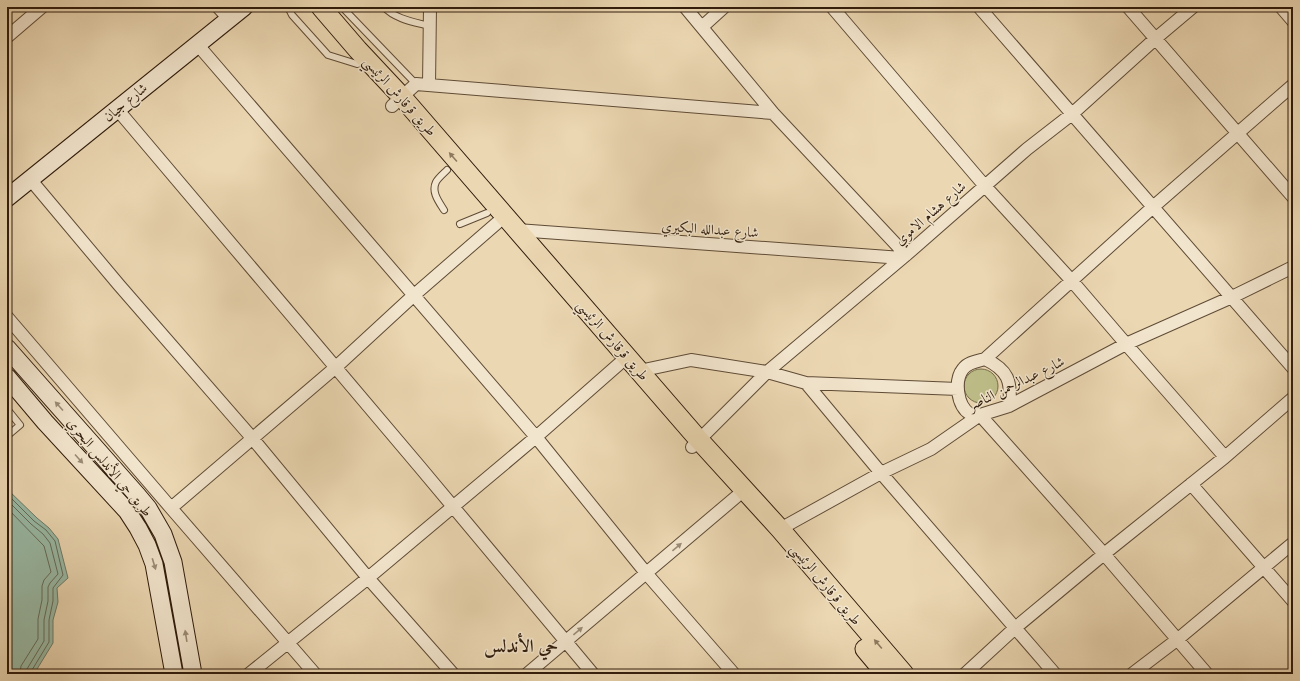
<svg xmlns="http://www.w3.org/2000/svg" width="1300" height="681" font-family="Cardo,Amiri,serif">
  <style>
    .green { fill: #bdbd88; stroke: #766c4a }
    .water { fill: #99baa6; stroke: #6f7b68 }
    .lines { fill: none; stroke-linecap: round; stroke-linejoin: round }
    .shore { stroke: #646b59; stroke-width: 1 }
    .lane-casing { stroke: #5f4b36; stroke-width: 8 }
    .street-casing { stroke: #5f4b36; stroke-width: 14 }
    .secondary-casing { stroke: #301c0c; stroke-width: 19 }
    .primary-casing { stroke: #301c0c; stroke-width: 21 }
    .lane { stroke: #f2e5cd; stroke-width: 6 }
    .street { stroke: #f2e5cd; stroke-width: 12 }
    .secondary { stroke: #f2e5cd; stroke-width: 17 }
    .primary { stroke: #ebd7b2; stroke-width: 19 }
    .oneway { fill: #8e7a5f }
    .oneway2 { fill: #9b8b76 }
    .labels { text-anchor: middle; stroke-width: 3; stroke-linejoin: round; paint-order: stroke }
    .street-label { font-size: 14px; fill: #301c0c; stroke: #f2e5cd }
    .district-label { font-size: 18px; font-weight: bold; fill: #301c0c; stroke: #f2e5cd }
  </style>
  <rect width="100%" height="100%" fill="#ebd7b2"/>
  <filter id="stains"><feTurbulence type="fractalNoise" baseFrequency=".005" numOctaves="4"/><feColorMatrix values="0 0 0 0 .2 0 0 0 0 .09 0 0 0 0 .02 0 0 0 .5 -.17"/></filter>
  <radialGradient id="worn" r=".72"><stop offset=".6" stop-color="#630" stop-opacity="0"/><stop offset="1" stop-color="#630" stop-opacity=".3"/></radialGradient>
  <path class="green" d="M964 386a17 17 0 1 1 34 0a17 17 0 1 1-34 0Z"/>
  <path class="water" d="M7,489l30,29 12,10 9,11 10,39 -11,10 1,14 -5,18v23l-19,31h-27z"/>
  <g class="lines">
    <path class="shore" d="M7,494l27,27 12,9 9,11 8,34 -10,13v13l-4,19v22l-17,28 -1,4
      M7,500l24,24 12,10 7,9 8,31 -8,9 -2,4v14l-4,19v21l-17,28 -1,5
      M7,508l37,38 7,26 -7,8 -2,6v14l-4,19v20l-17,27 -1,8"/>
    <g class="lane-casing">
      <path id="lane" d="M288,7l4,8 36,40 29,9
        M342,7l74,77
        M384,7c11,12 30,15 45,19
        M444,210c-5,-8 -13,-18 -8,-28 2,-4 8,-9 11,-12
        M460,224l27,-11
        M7,409l13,16 -13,11"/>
    </g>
    <g class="street-casing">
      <path id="street" d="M218,7l11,12
        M685,7l88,106 133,142
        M832,7l152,178 88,96 54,63 99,113
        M979,7l314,361
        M1128,7l165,190
        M1281,7l12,14
        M702,27l22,-20
        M7,37l35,-30
        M197,44l339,393 110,136 88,101
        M429,85l1,-78
        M392,106l24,-22 357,29
        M117,109l302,357 174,208
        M30,179l89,106 134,154 115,139 85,96
        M517,230l385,28
        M7,317l164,191
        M985,359c23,11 27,22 24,47
        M639,371l52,-11 76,12 39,11 152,6
        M806,383l75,90 174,201
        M692,447l75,-75 139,-117 121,-106 45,-35 83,-75 38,-32
        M1191,484l102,117
        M780,529l101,-56 50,-24 49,-34 29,-9 117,-62 106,-47 61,-30
        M249,674l119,-96 168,-141 83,-73
        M315,674l-144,-166 165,-141 77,-71 84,-73
        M527,674l209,-177
        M965,674l50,-46 89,-74 121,-97 68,-59
        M1132,674l46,-35 115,-96
        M1207,674l-103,-120 -124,-139c-3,0 -7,0 -10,-1 -13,-8 -16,-34 -7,-45 5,-7 15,-8 22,-10l168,-152 140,-122"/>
    </g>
    <g class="secondary-casing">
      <path id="secondary" d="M7,198l237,-191
        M7,348l131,148 10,12 15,26 10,28 20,112
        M7,377l38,45 82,89 11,17 9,17 7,19 20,110"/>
    </g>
    <g class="primary-casing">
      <path id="primary" d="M321,7l37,43 44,47 297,343 81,89 124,145
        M865,649l21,25"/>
    </g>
    <use href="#lane" class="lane"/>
    <use href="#street" class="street"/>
    <use href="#secondary" class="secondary"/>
    <use href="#primary" class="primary"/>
  </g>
  <defs><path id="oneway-solid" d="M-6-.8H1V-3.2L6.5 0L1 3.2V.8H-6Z"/></defs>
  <g class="oneway">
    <use href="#oneway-solid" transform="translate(453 157) rotate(-131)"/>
    <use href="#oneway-solid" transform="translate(878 644) rotate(-130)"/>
  </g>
  <g class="oneway2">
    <use href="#oneway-solid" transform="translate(59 406) rotate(-132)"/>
    <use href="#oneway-solid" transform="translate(79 459) rotate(48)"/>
    <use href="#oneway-solid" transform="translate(677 547) rotate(-40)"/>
    <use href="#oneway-solid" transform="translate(154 564) rotate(73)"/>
    <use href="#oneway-solid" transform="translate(578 631) rotate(-40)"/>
    <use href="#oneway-solid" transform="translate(186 636) rotate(-99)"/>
  </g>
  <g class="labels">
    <g class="street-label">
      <text transform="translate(400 96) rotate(48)" y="5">طريق قرقارش الرئيسي</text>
      <text transform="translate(125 102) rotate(-39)" y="5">شارع جيان</text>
      <text transform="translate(930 213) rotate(-41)" y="5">شارع هشام الاموي</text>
      <text transform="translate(710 229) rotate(4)" y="5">شارع عبدالله البكيري</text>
      <text transform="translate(613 340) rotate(49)" y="5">طريق قرقارش الرئيسي</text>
      <text transform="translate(1016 383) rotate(-26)" y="5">شارع عبدالرحمن الناصر</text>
      <text transform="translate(110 467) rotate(50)" y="5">طريق حي الأندلس البحري</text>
      <text transform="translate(826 584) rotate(50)" y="5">طريق قرقارش الرئيسي</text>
    </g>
    <g class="district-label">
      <text x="521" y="652">حي الأندلس</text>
    </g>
  </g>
  <rect width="1300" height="681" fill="none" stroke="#ebd7b2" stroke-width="24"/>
  <rect x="8" y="8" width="1284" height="665" fill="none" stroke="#301c0c" stroke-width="2"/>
  <rect x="12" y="12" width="1276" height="657" fill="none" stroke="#301c0c"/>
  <rect width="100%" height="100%" filter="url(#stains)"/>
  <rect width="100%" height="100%" fill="url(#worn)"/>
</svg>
